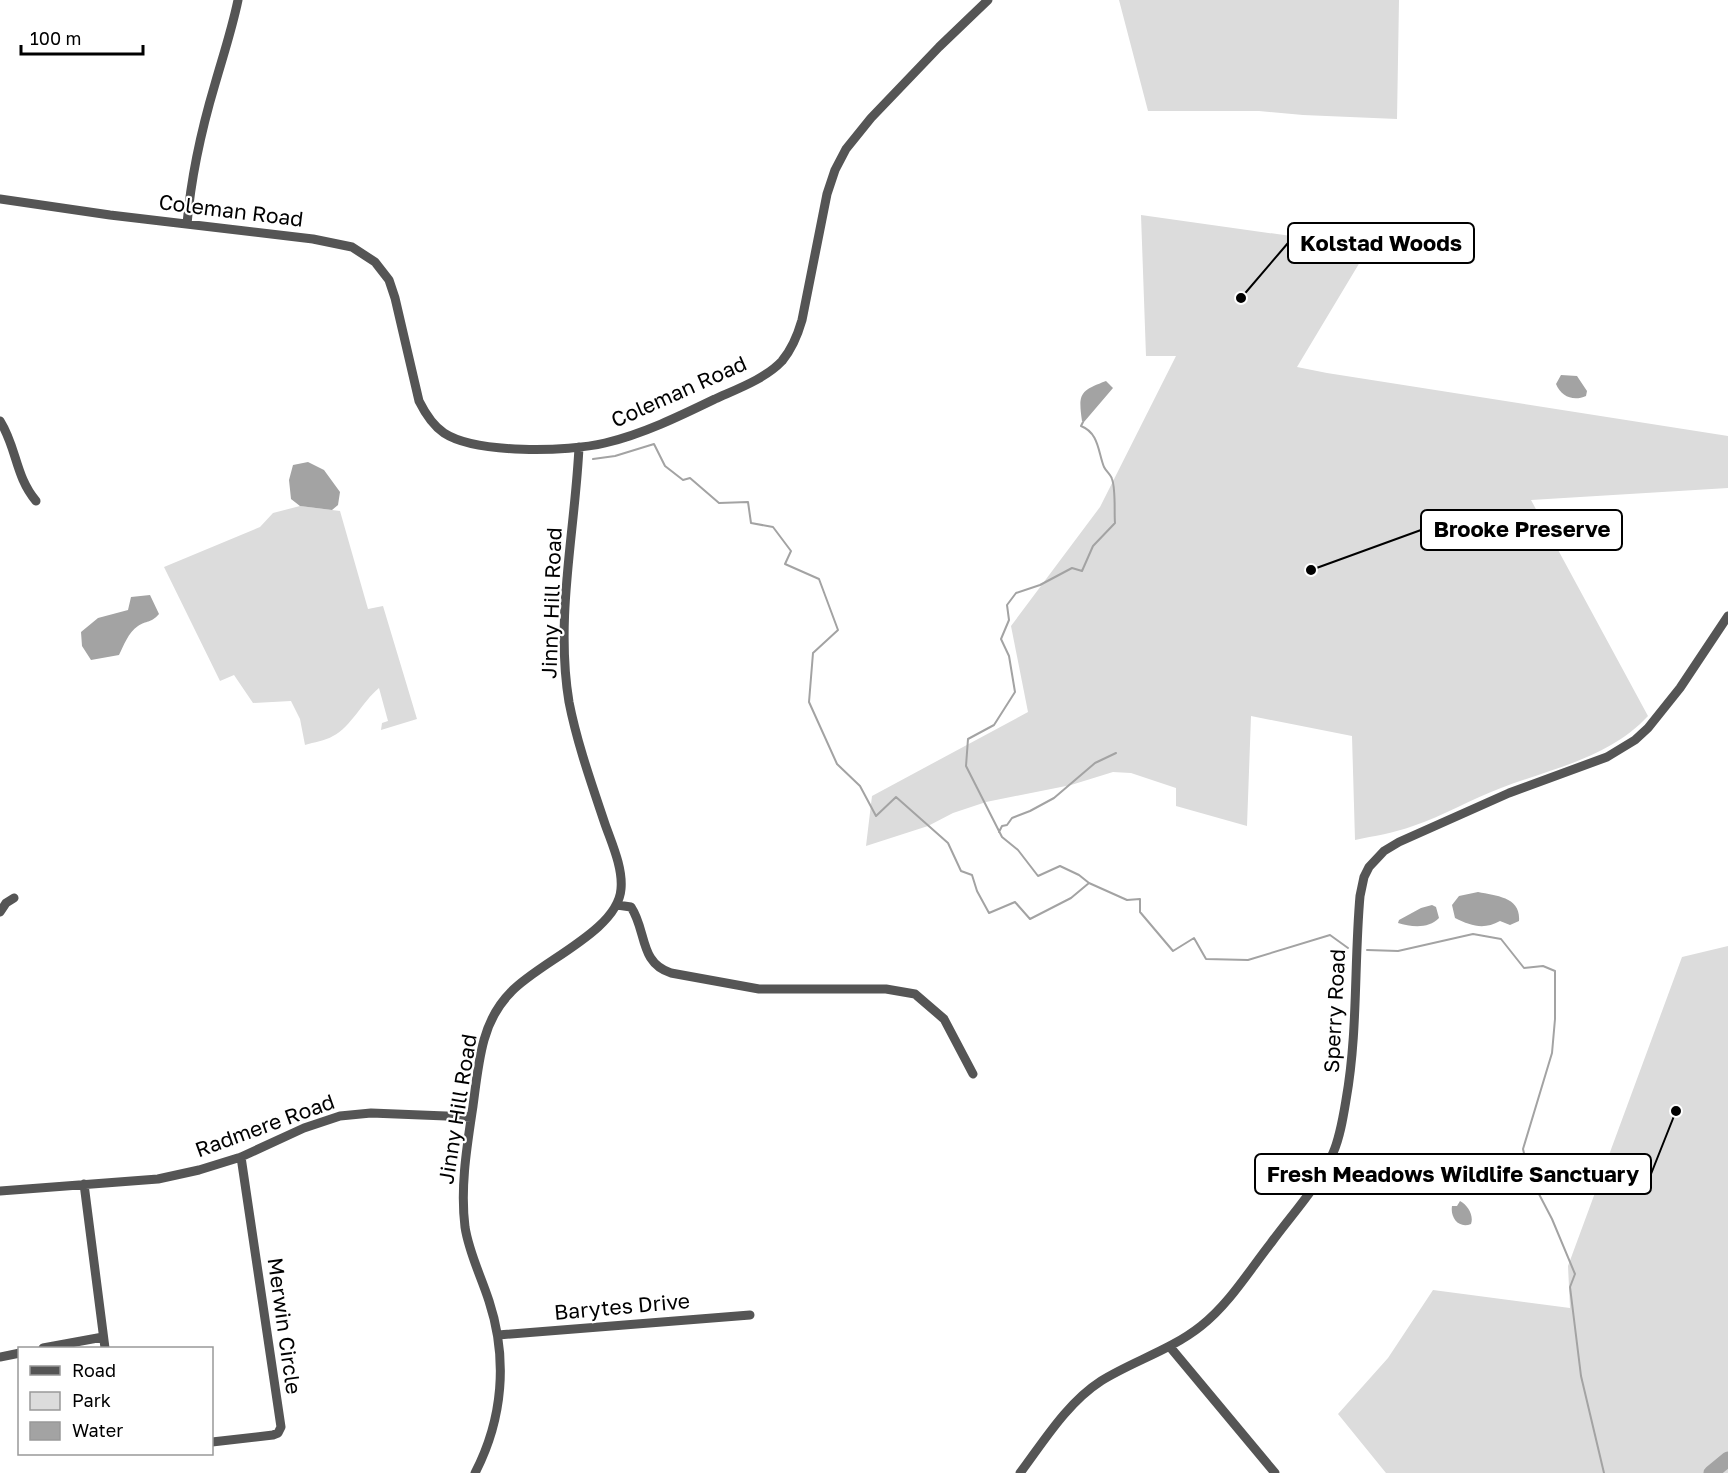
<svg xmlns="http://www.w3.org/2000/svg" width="1728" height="1473" font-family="'Golos Text',sans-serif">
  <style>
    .green { fill: #dcdcdc }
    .water { fill: #a3a3a3 }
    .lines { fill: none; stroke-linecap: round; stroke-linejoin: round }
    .stream { stroke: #a3a3a3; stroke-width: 2 }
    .river { stroke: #a3a3a3; stroke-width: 15 }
    .minor { stroke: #555; stroke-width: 9 }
    .labels { text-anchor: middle; stroke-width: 4.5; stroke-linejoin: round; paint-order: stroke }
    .street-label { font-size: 21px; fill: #000; stroke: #fff }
    .leader { fill: none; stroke: #000; stroke-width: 2 }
    .callout-dot { fill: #000; stroke: #fff; stroke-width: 2 }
    .callout { fill: #fff; stroke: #000; stroke-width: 2 }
    .callout-label { font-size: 22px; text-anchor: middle; font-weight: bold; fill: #000 }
  </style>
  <rect width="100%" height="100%" fill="#fff"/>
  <path class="green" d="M1119,0h280l-2,119 -94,-4 -44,-4h-111z
    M1141,215l228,32 -72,120 30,6 401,63v52l-197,12 117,216c-39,42 -95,52 -147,72 -30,11 -58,28 -88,38 -19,7 -39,10 -58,14l-3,-104 -101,-20 -4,110 -71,-20v-18l-45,-15 -18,-1 -42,13 -85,17 -33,11 -25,13 -62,20 6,-50 156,-84 -17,-86 89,-119 76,-151h-30z
    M300,506l40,5 28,98 15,-3 34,113 -36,11 1,-7 6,-2 -9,-33c-17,14 -28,39 -46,48 -8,5 -19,6 -28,9l-5,-26 -9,-18 -38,2 -19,-28 -14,6 -56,-114 96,-40 13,-14z
    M1728,946v527h-342l-48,-59 50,-56 45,-68 137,18 -2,-42 114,-309z"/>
  <path class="water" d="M1561,375l16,1 10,15 -1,5c-13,6 -25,0 -30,-12z
    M1106,381l7,7 -29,34 -2,-1c-4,-28 -2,-30 24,-40z
    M308,462l16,8 16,22 -2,13 -6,5 -32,-4 -9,-7 -2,-19 4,-15z
    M150,595l9,19c-9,10 -12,6 -21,12 -10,7 -14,19 -19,29l-28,5 -9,-14 -1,-14 17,-14 30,-8 3,-13z
    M1478,892c19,4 43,5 41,29l-9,4 -10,-4c-16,9 -29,5 -45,-3l-3,-13 7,-9z
    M1432,905l4,2 3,11c-10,11 -28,9 -41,5l1,-3 22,-12z
    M1460,1201c8,4 14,15 11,23 -12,5 -21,-6 -19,-18h5z"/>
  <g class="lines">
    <path class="stream" d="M1083,422l-2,4c18,7 17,26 23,41 2,4 7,8 8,12 4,11 2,33 3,44l-22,23 -11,25 -10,-3 -32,17 -24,8 -9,12 2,15 -8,19 8,17 6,36 -21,33 -26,14 -2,27 36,71 16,13 20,26 22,-10 19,9 10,8
      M593,459l22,-3 39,-12 11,22 18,14 7,-2 29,25 29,-1 3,21 22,4 18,24 -6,13 34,15 19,51 -25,23 -4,49 28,62 23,22 16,30 20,-19 52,46 13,28 11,4 5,16 12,22 26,-11 15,17 41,-21 18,-15 38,17 13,-1v13l33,39 21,-13 12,21 42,1 82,-25 18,13
      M999,832l3,-6 5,-1 5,-7 18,-7 24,-13 41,-35 21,-10
      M1367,950l31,1 75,-17 28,5 23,29 19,-2 12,5v48l-3,34 -29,96 6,26 23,44 23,55 -5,13 11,89 23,97"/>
    <path class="river" d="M1711,1473l17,-14"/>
    <path class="minor" d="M0,199l110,16 203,24 39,8 23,15 14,18 6,18 24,103c6,12 13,24 25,32 32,21 124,19 161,10 38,-9 75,-27 110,-44 22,-10 50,-20 67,-38 10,-12 16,-27 20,-41l25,-126 8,-24 11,-21 25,-31 68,-71 49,-47
      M187,224c4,-47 14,-93 28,-140 8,-28 17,-55 23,-84
      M0,421c17,27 15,55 36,80
      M617,905l14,2c16,24 8,56 40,66l88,16h127l29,5 29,25 29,55
      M0,912l6,-9 8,-5
      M84,1184l21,164
      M0,1191l158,-12 41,-9 42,-13 63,-29 36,-12 31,-3 100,4
      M498,1335l252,-20
      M1170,1347l105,126
      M43,1348l60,-11
      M0,1357l20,-4
      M212,1442l61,-7 5,-2 3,-6 -40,-270
      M475,1473c28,-54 33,-114 14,-172 -8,-25 -20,-48 -24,-74 -5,-40 2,-81 8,-121 3,-22 5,-44 11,-66 5,-18 14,-35 27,-48 28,-30 107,-61 110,-103 2,-21 -9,-45 -16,-65 -13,-39 -28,-81 -36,-122 -14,-84 6,-171 10,-255
      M1020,1473c24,-32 47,-70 81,-92 32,-20 70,-31 100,-55 28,-22 48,-55 70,-83 21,-29 48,-57 62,-90 7,-16 10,-35 13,-53 12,-67 8,-136 14,-204l4,-19 5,-10 15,-16 15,-9 110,-49 98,-36 28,-17 13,-12 32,-40 48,-72"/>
  </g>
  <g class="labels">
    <g class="street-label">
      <text transform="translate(231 211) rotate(7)" y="7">Coleman Road</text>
      <text transform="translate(679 392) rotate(-24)" y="7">Coleman Road</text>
      <text transform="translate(552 603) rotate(-88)" y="7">Jinny Hill Road</text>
      <text transform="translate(1335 1011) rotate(-87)" y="7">Sperry Road</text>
      <text transform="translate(458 1109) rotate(-81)" y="7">Jinny Hill Road</text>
      <text transform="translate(265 1126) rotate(-20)" y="7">Radmere Road</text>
      <text transform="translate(622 1307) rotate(-5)" y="7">Barytes Drive</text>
      <text transform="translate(284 1326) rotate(82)" y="7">Merwin Circle</text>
    </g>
  </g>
  <path class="leader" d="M1241 298L1288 243M1311 570L1421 530M1676 1111L1651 1174"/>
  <g class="callout-dot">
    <circle cx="1241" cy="298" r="6"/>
    <circle cx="1311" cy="570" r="6"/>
    <circle cx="1676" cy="1111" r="6"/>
  </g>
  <g class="callout">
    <rect x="1288" y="223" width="186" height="40" rx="6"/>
    <rect x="1421" y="510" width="201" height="40" rx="6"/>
    <rect x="1255" y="1154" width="396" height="40" rx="6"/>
  </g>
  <g class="callout-label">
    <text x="1381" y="251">Kolstad Woods</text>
    <text x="1522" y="537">Brooke Preserve</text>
    <text x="1453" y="1182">Fresh Meadows Wildlife Sanctuary</text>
  </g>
  <rect x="18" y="1347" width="195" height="108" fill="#ffffff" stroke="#999999" stroke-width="1.5"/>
  <rect x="30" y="1366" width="30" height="9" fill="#555555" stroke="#999999" stroke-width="1.5"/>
  <text x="72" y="1377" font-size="18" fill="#000000">Road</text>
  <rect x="30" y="1392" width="30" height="18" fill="#dcdcdc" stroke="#999999" stroke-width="1.5"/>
  <text x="72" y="1407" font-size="18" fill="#000000">Park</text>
  <rect x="30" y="1422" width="30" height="18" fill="#a3a3a3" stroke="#999999" stroke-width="1.5"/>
  <text x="72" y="1437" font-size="18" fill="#000000">Water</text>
  <path d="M21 45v9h122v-9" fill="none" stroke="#000000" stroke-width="3"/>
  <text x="30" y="45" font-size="18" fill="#000000" stroke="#ffffff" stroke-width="4.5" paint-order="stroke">100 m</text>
</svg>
